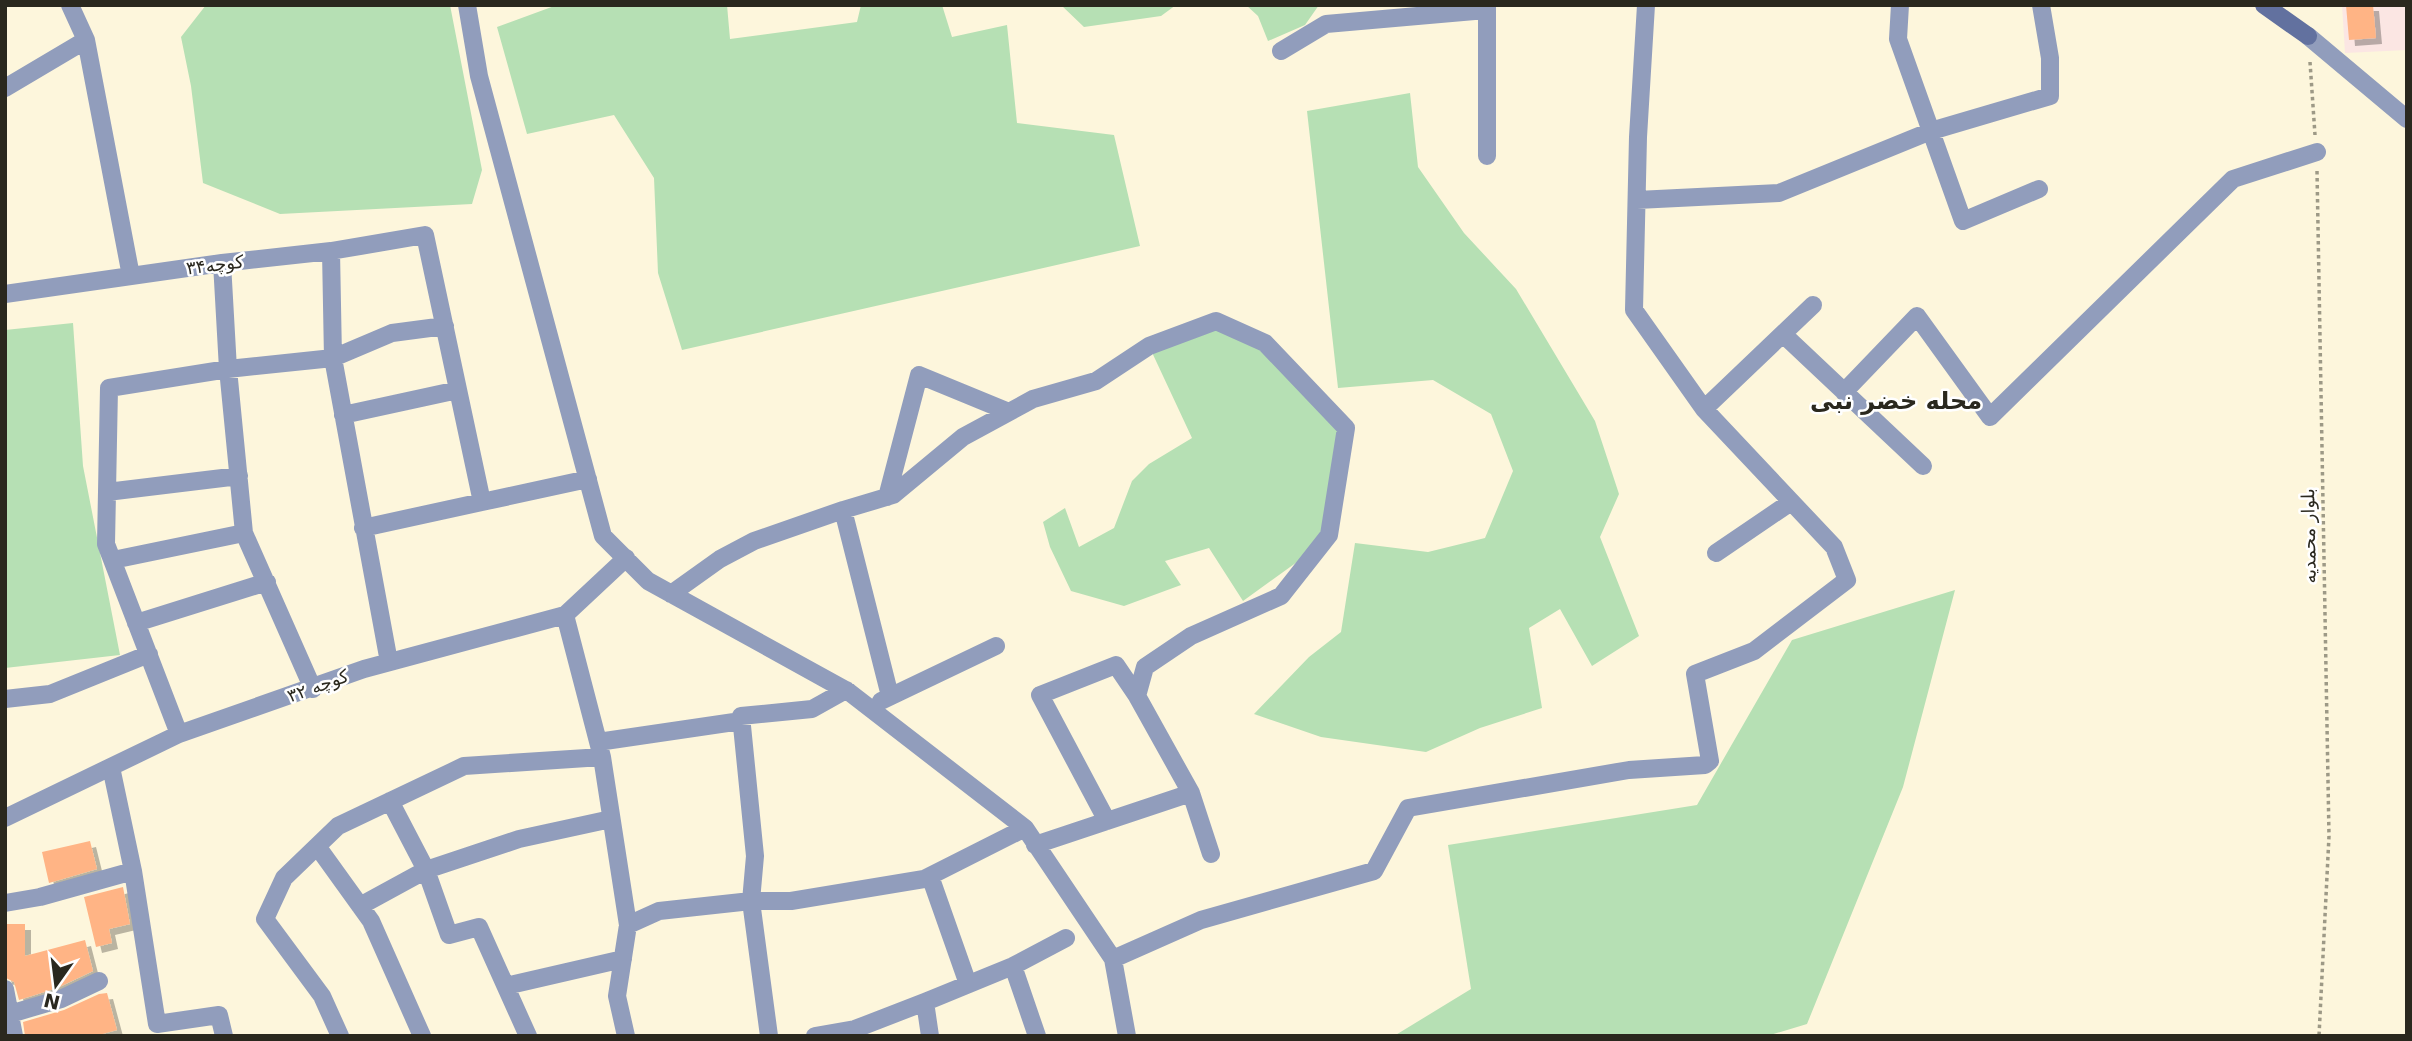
<svg xmlns="http://www.w3.org/2000/svg" width="2412" height="1041" font-family="'DejaVu Sans','Noto Sans Arabic',sans-serif">
  <style>
    .education { fill: #fbe6e3 }
    .green { fill: #b6e0b4 }
    .building { fill: #ffb485; filter: url(#shadow) }
    .lines { fill: none; stroke-linecap: round; stroke-linejoin: round }
    .path { stroke: #9d9986; stroke-width: 3.5; stroke-dasharray: 3.5 3.5; stroke-linecap: butt }
    .street { stroke: #919dbc; stroke-width: 18 }
    .secondary { stroke: #62719f; stroke-width: 18 }
    .labels { text-anchor: middle; stroke-width: 5; stroke-linejoin: round; paint-order: stroke }
    .street-label { font-size: 18px; fill: #2a281e; stroke: #fff }
    .district-label { font-size: 24px; font-weight: bold; fill: #2a281e; stroke: #fff }
  </style>
  <defs>
    <filter id="shadow"><feDropShadow dx="6" dy="6" stdDeviation="0" flood-color="#0004"/></filter>
  </defs>
  <rect width="100%" height="100%" fill="#fdf6dc"/>
  <path class="education" d="M2342,5h65v45l-62,3z"/>
  <path class="green" d="M206,5h244l32,165 -10,34 -192,10 -77,-31 -12,-97 -10,-49z
    M557,5h170l3,34 127,-17 4,-17h81l10,32 55,-12 10,98 97,12 26,111 -458,104 -24,-77 -4,-95 -40,-63 -87,19 -30,-107z
    M1061,5h115l-15,11 -77,11z
    M1246,5h73l-14,20 -37,16 -10,-25z
    M1410,93l8,74 46,66 52,56 79,132 24,73 -19,43 39,99 -47,30 -32,-57 -31,19 13,80 -62,20 -54,24 -105,-15 -67,-23 55,-57 32,-25 14,-89 73,9 57,-14 28,-67 -22,-57 -58,-34 -95,8 -31,-277z
    M1216,321l49,22 81,85 -24,116 -79,57 -34,-53 -44,13 16,24 -57,21 -53,-15 -21,-44 -7,-25 22,-14 14,39 35,-19 18,-47 17,-17 43,-26 -43,-92z
    M73,323l10,143 37,189 -115,13v-338z
    M1955,590l-52,197 -96,237 -40,12h-373l77,-47 -23,-144 249,-40 95,-165z"/>
  <path class="building" d="M2346,5h27l3,33 -27,2z
    M90,841l7,28 -48,14 -7,-31z
    M123,887l7,37 -21,5 3,14 -16,4 -12,-50z
    M5,924h20v32l60,-16 8,31 -36,17 -38,12 -5,-18 -8,-4 -1,-4z
    M107,993l10,37 -22,6h-70l-2,-14 41,-12 35,-16z"/>
  <g class="lines">
    <path class="path" d="M2310,62l5,73
      M2317,171l12,665 -10,200"/>
    <path class="street" d="M70,5l16,35 45,236
      M467,5l12,71 124,460 45,45 201,111 176,136 88,131 14,77
      M1487,5v151
      M1900,5l-2,34 65,182 76,-32
      M2308,36l99,83
      M1281,51l45,-27 160,-14
      M5,88l81,-48
      M1637,200l142,-7 152,-62 119,-35v-38l-9,-53
      M331,251l2,107 56,304
      M222,263l6,106 16,164 69,156
      M5,294l217,-31 109,-12 94,-16 57,267 106,-23
      M1783,334l140,132
      M1844,392l73,-76 73,101 243,-238 84,-27
      M1704,409l109,-104
      M343,415l115,-25
      M107,492l132,-16
      M887,497l32,-122 90,37
      M843,510l47,186
      M363,528l119,-26
      M1716,553l75,-51
      M113,560l131,-27
      M671,594l49,-35 34,-18 89,-31 50,-15 70,-58 70,-38 63,-18 53,-35 67,-25 49,22 81,85 -17,107 -48,61 -90,40 -46,31 -8,29
      M565,615l37,142 26,168
      M136,623l131,-41
      M5,699l45,-5 99,-40
      M881,701l115,-55
      M179,734l-73,-190 3,-156 119,-19 105,-11 59,-25 53,-7
      M598,742l143,-21
      M111,767l22,104
      M390,801l36,69 23,65 30,-8 49,109
      M5,818l174,-84 185,-65 201,-54 61,-57
      M1107,821l-67,-126 76,-30 21,31 54,97
      M1035,845l156,-52 20,61
      M317,846l54,75 51,115
      M930,876l38,108
      M5,903l35,-6 93,-26 24,153 62,-9 5,21
      M360,906l66,-36 93,-31 92,-20
      M1113,959l88,-39 173,-49 34,-63 221,-38 76,-5 5,-4 -15,-87 59,-23 93,-71 -13,-33 -130,-138 -70,-99 4,-173 8,-132
      M1013,966l24,70
      M506,986l117,-27
      M5,989l9,47
      M925,1002l5,34
      M10,1014l51,-15 38,-18
      M340,1036l-18,-40 -57,-77 19,-41 54,-52 126,-60 138,-9
      M626,1036l-9,-40 11,-71 31,-14 92,-10h40l133,-22 101,-51
      M769,1036l-18,-135 4,-45 -14,-140 71,-7 34,-19
      M815,1036l40,-7 70,-27 88,-36 53,-28"/>
    <path class="secondary" d="M2264,5l44,31"/>
  </g>
  <g class="labels">
    <g class="street-label">
      <text transform="translate(215 265) rotate(-7)" y="6">کوچه۳۴</text>
      <text transform="translate(2309 536) rotate(-91)" y="6">بلوار محمدیه</text>
      <text transform="translate(318 686) rotate(-20)" y="6">کوچه ۳۲</text>
    </g>
    <g class="district-label">
      <text x="1896" y="409">محله خضر نبی</text>
    </g>
  </g>
  <rect width="2412" height="1041" fill="none" stroke="#2a281e" stroke-width="14"/>
  <g transform="translate(56 985) rotate(194)" stroke="#ffffff" stroke-width="5" paint-order="stroke">
  <path d="M0-5L12 26L0 18L-12 26Z" fill="#2a281e"/>
  <text y="-10" font-size="19" font-weight="bold" text-anchor="middle" fill="#2a281e">N</text>
  </g>
</svg>
